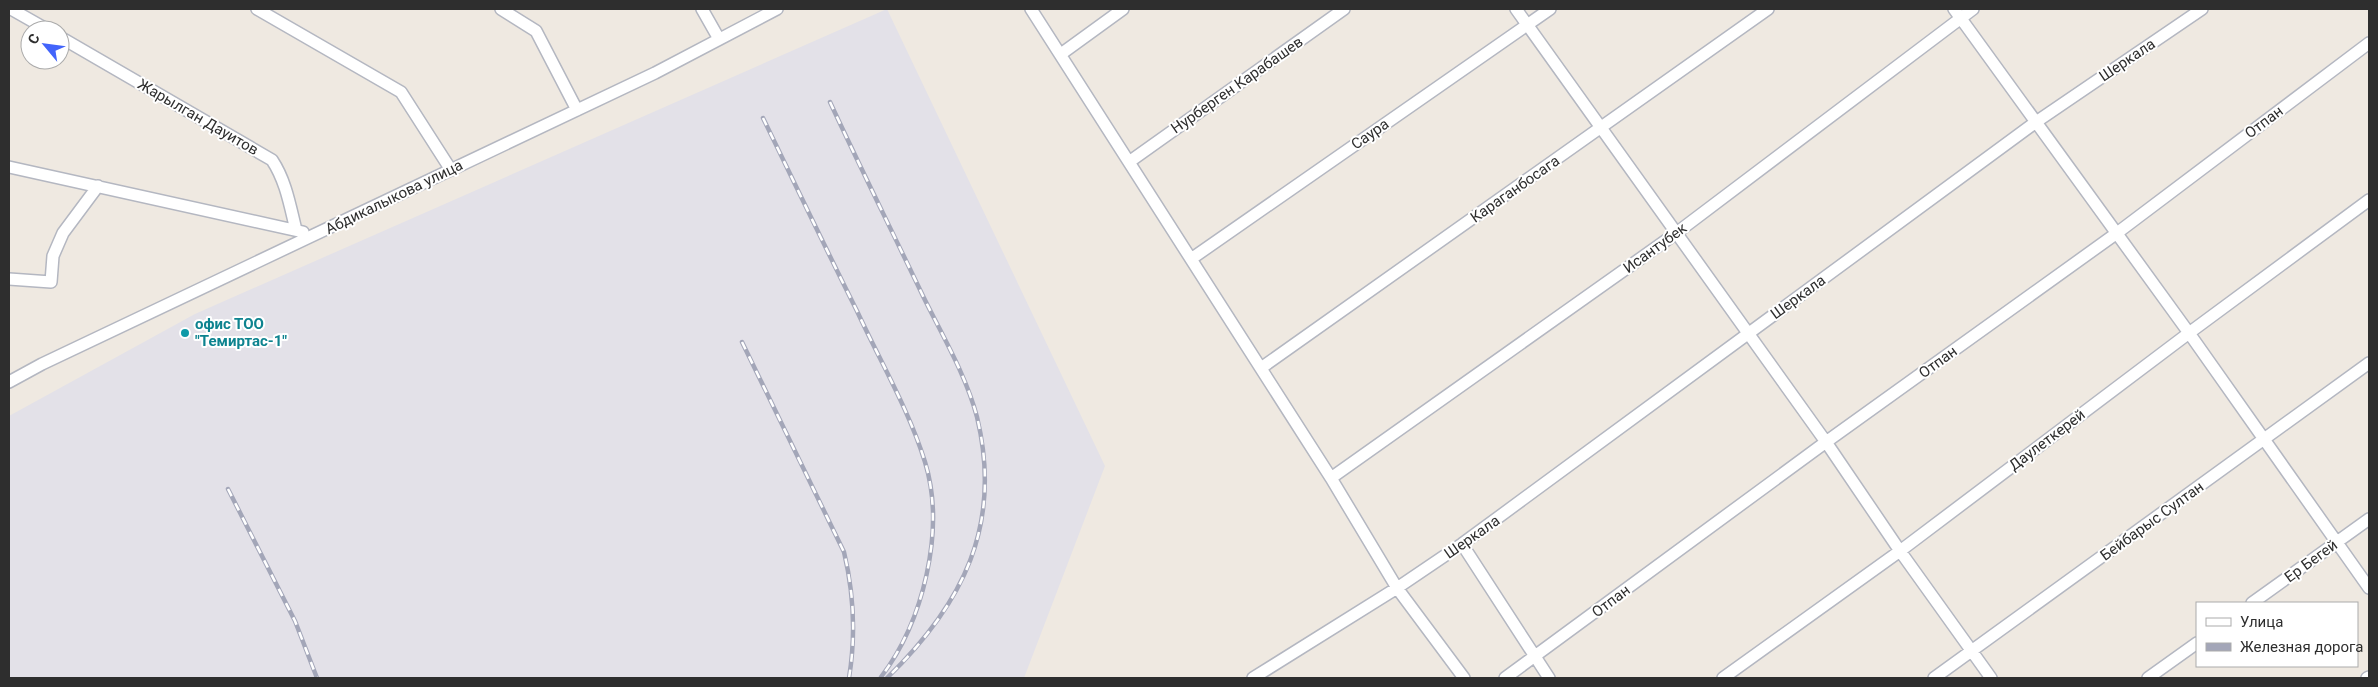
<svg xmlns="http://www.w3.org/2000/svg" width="2378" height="687" font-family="Roboto,sans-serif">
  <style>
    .industrial { fill: #e3e1e8 }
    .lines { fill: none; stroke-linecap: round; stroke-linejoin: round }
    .minor-casing { stroke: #b4b7c1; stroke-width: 14 }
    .minor { stroke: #fff; stroke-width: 11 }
    .rail-casing { stroke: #a3a6b8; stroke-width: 4.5 }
    .rail { stroke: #fff; stroke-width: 2.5; stroke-dasharray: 8; stroke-linecap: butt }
    .culture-dot { fill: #0f9aa8; stroke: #fff; stroke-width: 2 }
    .labels { text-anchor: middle; stroke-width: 4; stroke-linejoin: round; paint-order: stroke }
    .street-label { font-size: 15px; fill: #2e2e2e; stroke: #fff }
    .culture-label { font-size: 15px; font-weight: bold; fill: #0d838f; stroke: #fff; text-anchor: start }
  </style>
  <rect width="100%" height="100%" fill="#efe9e1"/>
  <path class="industrial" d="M887,9l218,457 -81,212h-1015v-262l186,-102z"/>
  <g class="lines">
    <g class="minor-casing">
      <path id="minor" d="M11,9l37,21
        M257,9l144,83 50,78
        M501,9l35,22 41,79
        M702,9l17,30
        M1031,9l300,469 66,110 67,90
        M1516,9l310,433 74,109 91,127
        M1954,9l235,324 180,255
        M60,37l212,123c14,21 18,46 24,70
        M1061,54l62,-45
        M1129,162l215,-153
        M9,167l294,65
        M1191,259l359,-250
        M9,279l42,3 2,-26 10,-23 35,-47
        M1261,368l507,-359
        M9,382l33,-18 613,-291 122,-64
        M1331,478l344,-244 298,-225
        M1462,544l87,134
        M2252,603l117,-84
        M1253,678l144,-90 65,-44 574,-422 166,-113
        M1505,678l321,-236 291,-209 252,-190
        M1723,678l177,-127 289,-218 180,-133
        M1934,678l435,-315
        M2148,678l49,-35
        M2367,678l2,-1"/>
    </g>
    <use href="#minor" class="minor"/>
    <g class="rail-casing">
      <path id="rail" d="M830,102c30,65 62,129 93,194 19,39 43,79 54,121 26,108 -14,187 -90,261
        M763,118c31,64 62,129 94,193 23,50 52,99 68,151 21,68 -2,160 -44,215
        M742,342l102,210c10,42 12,83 5,126
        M228,489l67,132 22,57"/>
    </g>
    <use href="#rail" class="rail"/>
  </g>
  <circle class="culture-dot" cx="185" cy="333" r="5"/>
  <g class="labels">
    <g class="street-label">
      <text transform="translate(2127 60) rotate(-34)" y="5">Шеркала</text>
      <text transform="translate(1237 85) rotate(-35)" y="5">Нурберген Карабашев</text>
      <text transform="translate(198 117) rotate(30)" y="5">Жарылган Дауитов</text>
      <text transform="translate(2264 122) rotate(-37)" y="5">Отпан</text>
      <text transform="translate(1370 134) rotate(-35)" y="5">Саура</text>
      <text transform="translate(1515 189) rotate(-35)" y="5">Караганбосага</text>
      <text transform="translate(394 197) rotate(-26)" y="5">Абдикалыкова улица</text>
      <text transform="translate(1655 248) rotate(-36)" y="5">Исантубек</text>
      <text transform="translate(1798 297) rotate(-36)" y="5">Шеркала</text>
      <text transform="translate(1938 362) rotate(-36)" y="5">Отпан</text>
      <text transform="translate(2047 440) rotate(-37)" y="5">Даулеткерей</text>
      <text transform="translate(2152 521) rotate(-36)" y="5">Бейбарыс Султан</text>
      <text transform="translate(1472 537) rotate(-35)" y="5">Шеркала</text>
      <text transform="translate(2311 561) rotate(-36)" y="5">Ер Бегей</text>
      <text transform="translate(1611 601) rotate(-37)" y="5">Отпан</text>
    </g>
    <g class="culture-label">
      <text x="195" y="329">офис ТОО<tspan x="195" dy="17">"Темиртас-1"</tspan></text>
    </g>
  </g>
  <rect width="2378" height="687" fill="none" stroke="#2e2e2e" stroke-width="20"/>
  <rect x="2196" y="602" width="162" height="65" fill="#ffffff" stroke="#ababab"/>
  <rect x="2206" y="618" width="25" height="8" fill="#ffffff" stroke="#ababab"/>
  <text x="2240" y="627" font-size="15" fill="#2e2e2e">Улица</text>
  <rect x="2206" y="643" width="25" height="8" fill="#a3a6b8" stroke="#ababab"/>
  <text x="2240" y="652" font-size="15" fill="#2e2e2e">Железная дорога</text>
  <g transform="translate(45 45) rotate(299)"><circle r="24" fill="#ffffff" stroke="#ababab"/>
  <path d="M0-4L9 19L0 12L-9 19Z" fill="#4264fb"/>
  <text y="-8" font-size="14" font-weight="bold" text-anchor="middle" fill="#2e2e2e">С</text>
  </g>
</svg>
